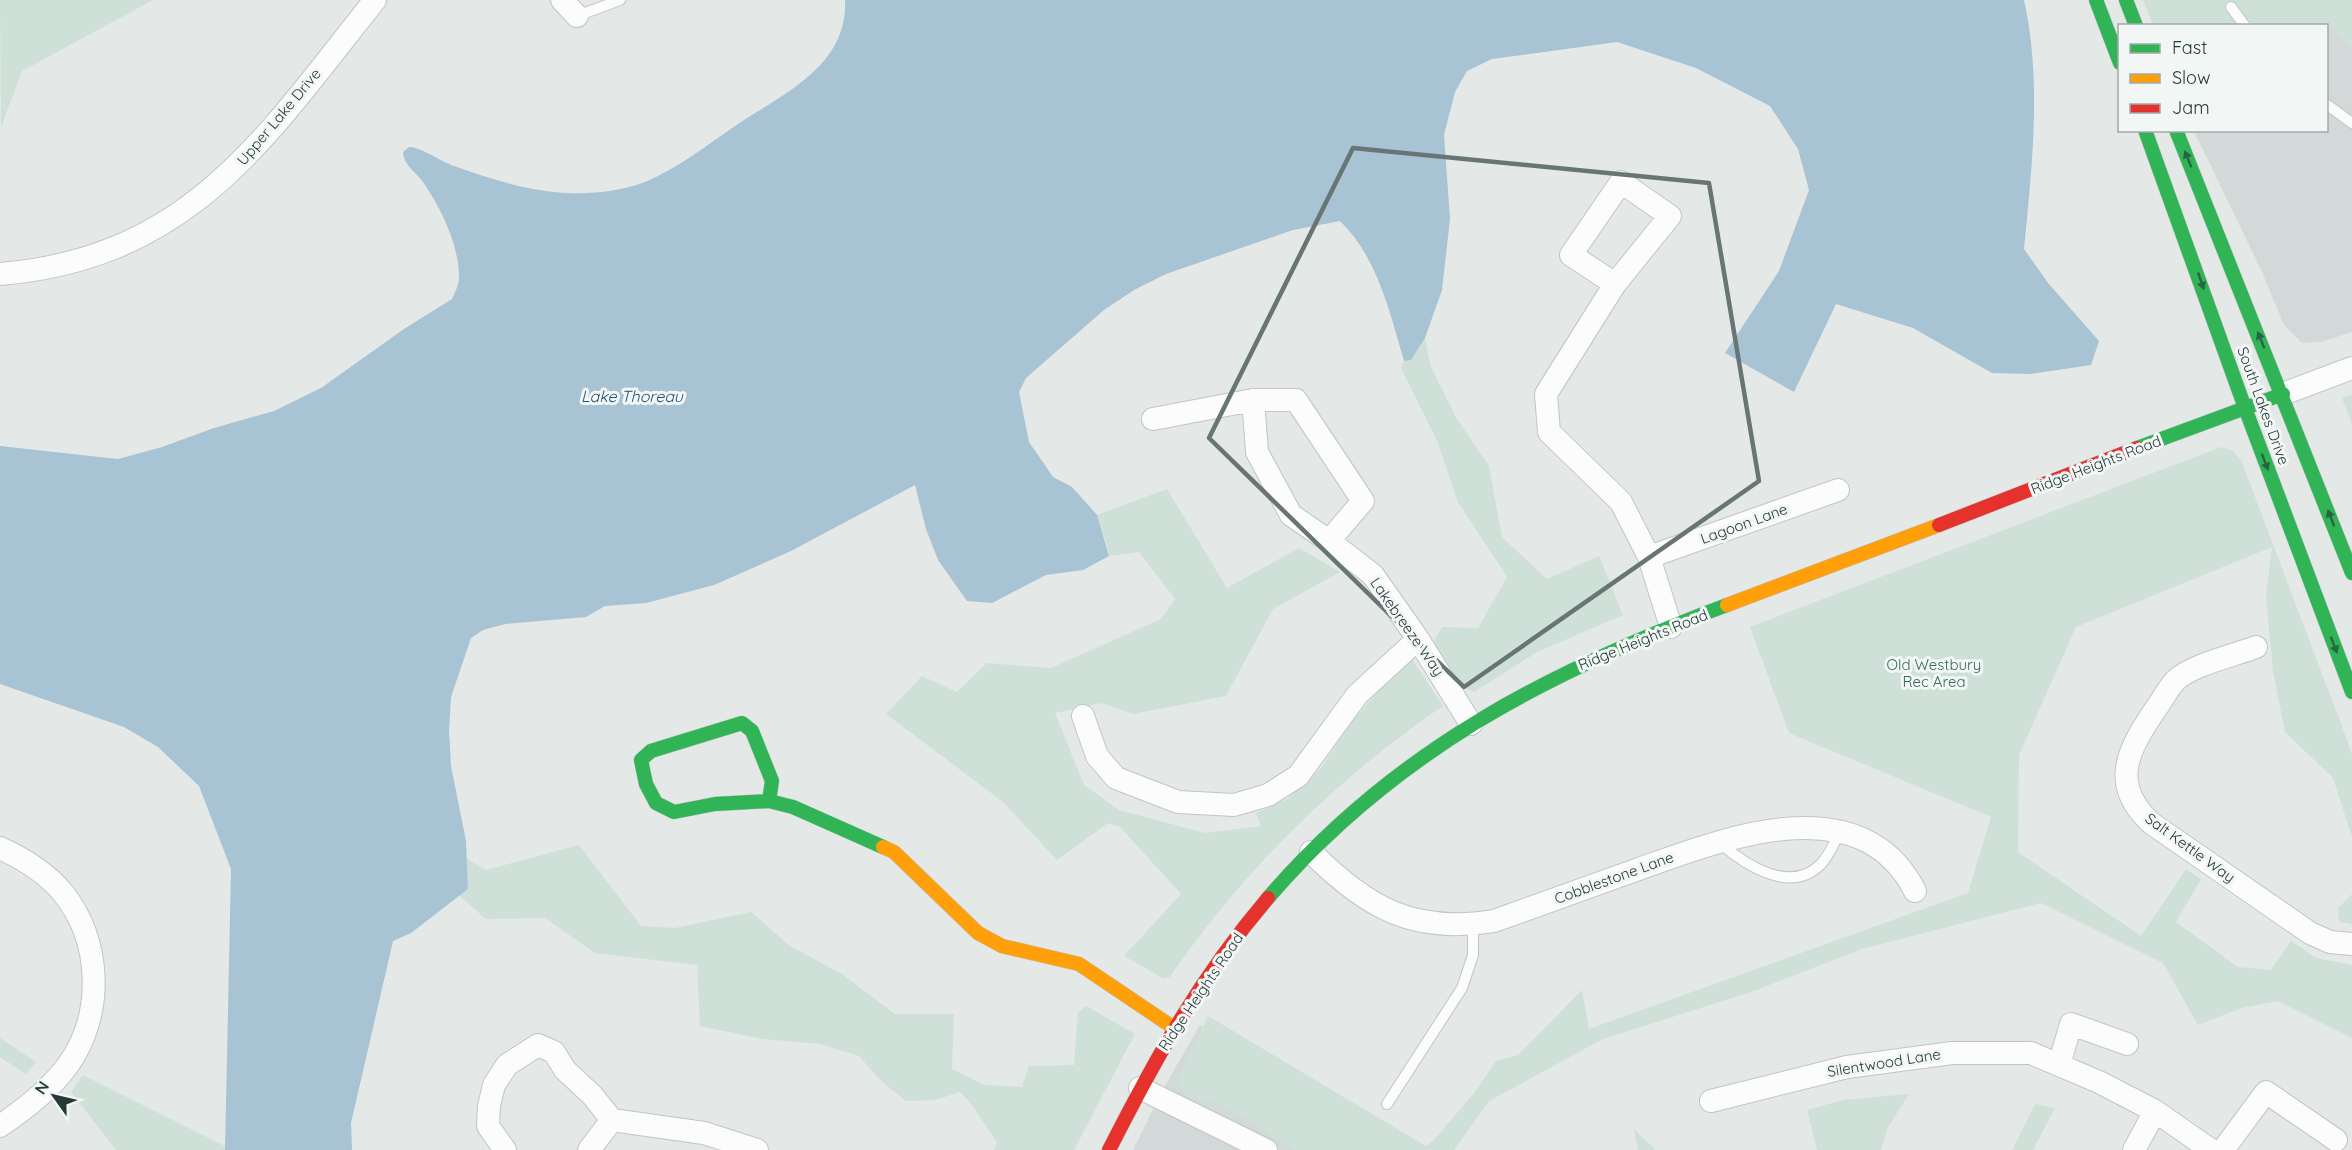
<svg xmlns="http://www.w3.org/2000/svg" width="2352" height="1150" font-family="Quicksand,sans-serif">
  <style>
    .built { fill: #d2d9d8 }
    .green { fill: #cfe0d8 }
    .water { fill: #a8c3d3 }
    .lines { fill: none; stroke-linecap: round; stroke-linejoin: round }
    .lane-casing { stroke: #c1c5c4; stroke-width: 12 }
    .street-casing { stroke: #c1c5c4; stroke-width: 24 }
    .fast-casing { stroke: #bec4c3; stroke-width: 15 }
    .slow-casing { stroke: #bec4c3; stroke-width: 15 }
    .jam-casing { stroke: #bec4c3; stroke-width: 15 }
    .lane { stroke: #fbfcfb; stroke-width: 10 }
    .street { stroke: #fbfcfb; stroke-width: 22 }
    .fast { stroke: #30b455; stroke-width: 14 }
    .slow { stroke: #ff9f0a; stroke-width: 14 }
    .jam { stroke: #e5322d; stroke-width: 14 }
    .oneway { fill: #286442 }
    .marked { fill: none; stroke: #677675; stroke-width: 4.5; stroke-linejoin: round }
    .labels { text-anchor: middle; stroke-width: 6; stroke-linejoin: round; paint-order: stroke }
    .street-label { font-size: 15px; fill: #243938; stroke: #f2f7f6 }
    .park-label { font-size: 15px; fill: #326c56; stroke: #f2f7f6 }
    .water-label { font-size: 16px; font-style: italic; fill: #24516f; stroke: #f2f7f6 }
  </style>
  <rect width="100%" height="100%" fill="#e4e8e7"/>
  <path class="built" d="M2331,27l21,20v285l-31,10 -19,1 -18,-18 -22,-53 -68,-141 132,-1 1,-101z
    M1200,1025l224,125h-291l29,-59z"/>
  <path class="green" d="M0,0h153l-131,71 -21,56z
    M2143,0h209v47l-21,-20 -4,2 -1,-3 -173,-1z
    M1425,338l6,29 26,52 32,47 13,71 45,42 52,-23 24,59 -86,37 -63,40 -14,-6 -27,-44 9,-15 36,1 29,-51 -49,-75 -21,-61 -36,-73 3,-7 7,-1z
    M2352,394v30l-10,-26z
    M2221,447l12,4 8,9 108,285 3,10v82l-19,-59 -48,-46 -12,-61 -7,-74 6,-50 -196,80 -57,128 -1,97 123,84 45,-67 15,10 -25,43 62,45 33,3 20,-29 25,17 36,7v73l-74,-37 -37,7 -43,17 -35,-62 -122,-60 -179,46 -111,43 -148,47 -114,62 -35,49h-160l-72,-45 -35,-8 -10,-17 31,-64 218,130 8,-6 40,-47 22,-32 22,-6 64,-65 7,39 379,-136 23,-76 -202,-84 -39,-106z
    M1167,489l60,99 72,-40 41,24 -67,37 -47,87 -93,18 -31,-11 -47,10 29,72 35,25 86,23 56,-7 -5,-13 31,-14 33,-30 33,-49 57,-64 33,50c-107,73 -200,165 -273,271l-7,1 -39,-22 57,-62 -61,-67 -12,-4 -51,37 -54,-58 -117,-88 36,-38 35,16 30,-29 64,5 110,-49 14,-20 -36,-47 -29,4 -13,-41z
    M579,845l62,81 34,2 76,-16 39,34 52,28 53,40h59l-2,55 33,16 37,2 7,-21 45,-1 4,-53 8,-6 49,28 -61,116h-80l3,-8 -28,-41 -9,-9 -25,8 -29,1 -26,-21 -21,-24 -39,-12 -58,-5 -62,-13 -3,-61 -102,-12 -50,-35 -59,1 -27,-24 9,-6 -2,-31 20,12z
    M2352,894v30l-13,-2 -1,-14z
    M0,1038l36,24 -10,12 -26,-17z
    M83,1075l142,71v4h-109l-45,-58z
    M1909,1094l-22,35 -6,21h-64l-10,-40 36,-10z
    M2035,1104l20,4 -22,42h-21z
    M1634,1129l22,21h-18z"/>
  <path class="water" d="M845,0h1179c18,80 8,167 0,249l24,34 51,58 -8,24 -61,9 -38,-1 -79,-45 -77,-24 -42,88 -69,-39 54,-82 30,-81 -11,-41 -28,-43 -74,-38 -79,-26 -125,17 -25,12 -12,21 -11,43 6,84 -8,71 -17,48 -14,22 -7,1c-14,-48 -27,-105 -64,-140l-47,9 -127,44 -32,16 -30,20 -78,68 -7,14 10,50 24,35 19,10 25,28 12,41 -26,14 -37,5 -54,28 -25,-2 -29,-41 -12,-31 -11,-44 -124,66 -77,34 -68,18 -41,3 -19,11 -81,7 -22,6 -12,8 -20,59 -2,33 2,36 15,75 2,48 -57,44 -18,8 -42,182 1,27h-127l6,-281 -32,-83 -41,-39 -34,-20 -124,-43v-238l118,13 44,-12 52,-19 60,-17 47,-23 83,-59 48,-30c3,-6 7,-15 7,-22 0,-32 -18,-69 -36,-95 -7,-10 -19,-16 -20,-30l6,-5c10,-1 33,15 45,19 37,13 76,26 115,27 26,1 52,-2 76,-11 34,-14 63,-38 93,-58 47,-31 110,-59 107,-124z"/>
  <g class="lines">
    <g class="lane-casing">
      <path id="lane" d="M2231,7l14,19
        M577,16l43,-16
        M2326,104l26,19
        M1720,843c25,22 71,52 101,21 8,-8 13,-21 19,-32
        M1387,1104l75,-116 11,-33v-31"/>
    </g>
    <g class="street-casing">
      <path id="street" d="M562,0l15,16
        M0,274c192,-16 266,-138 375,-274
        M1615,284l-44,-29 50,-73 49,34 -55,68 -69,110 3,38 72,70 28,55 22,70
        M2283,394l69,-26
        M1253,400h43l67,101 -34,40 -38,-26 -34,-63z
        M1153,419l100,-19
        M1329,541l44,34 45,64 53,85
        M1649,557l189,-67
        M2256,647c-21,8 -64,18 -80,33 -8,8 -14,21 -21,30 -27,40 -46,74 -4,113l159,110 20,9 22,2
        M1083,716l14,40 19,22 62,24 56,3 34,-10 30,-19 59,-81 61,-56
        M0,848c24,11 46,24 63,45 39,48 41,122 5,172 -18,25 -43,44 -68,61
        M1311,852c56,56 102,82 183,69 47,-17 94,-34 142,-51 85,-30 224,-87 279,21
        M2059,1065l12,-41 56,20
        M1140,1088l126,62
        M1711,1101l136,-34 105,-14h79l68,29 56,29 56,39
        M612,1120l92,13 53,17
        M505,1150l-17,-24 1,-20 5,-21 13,-20 31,-20 16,7 11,18 27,25 20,25 -23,30
        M2134,1150l21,-39
        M2223,1150l43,-58 70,48"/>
    </g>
    <g class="fast-casing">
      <path id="fast" d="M2096,0l24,63
        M2126,0l10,26
        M2145,130l100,278 107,284
        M2176,130l176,443
        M2137,448l146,-54
        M769,801l3,-20 -20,-50 -10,-8 -91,28 -10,9 5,24 10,19 18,9 41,-8 54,-3 24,6 90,40
        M1268,898c126,-147 281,-227 459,-293"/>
    </g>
    <g class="slow-casing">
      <path id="slow" d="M1727,605l212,-80
        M883,847l11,5 84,81 24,13 77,18 95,64"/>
    </g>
    <g class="jam-casing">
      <path id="jam" d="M1939,525l198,-77
        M1109,1150c48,-94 90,-171 159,-252"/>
    </g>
    <use href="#lane" class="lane"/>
    <use href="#street" class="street"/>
    <use href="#fast" class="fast"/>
    <use href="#slow" class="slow"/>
    <use href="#jam" class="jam"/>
  </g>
  <defs><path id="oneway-solid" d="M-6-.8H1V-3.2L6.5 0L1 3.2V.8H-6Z" transform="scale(1.5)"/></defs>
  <g class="oneway">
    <use href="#oneway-solid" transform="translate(2188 159) rotate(-112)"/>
    <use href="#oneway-solid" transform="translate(2201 281) rotate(71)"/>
    <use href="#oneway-solid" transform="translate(2261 340) rotate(-112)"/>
    <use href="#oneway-solid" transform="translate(2265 462) rotate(69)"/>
    <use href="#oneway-solid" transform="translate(2331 518) rotate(-111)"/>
    <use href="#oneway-solid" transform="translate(2334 645) rotate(69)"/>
  </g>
  <path class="marked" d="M1353,148l356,35 50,298 -295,206 -255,-249z"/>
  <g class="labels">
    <g class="street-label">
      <text transform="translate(279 117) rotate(-50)" y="5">Upper Lake Drive</text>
      <text transform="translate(2263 406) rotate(70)" y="5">South Lakes Drive</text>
      <text transform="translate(2096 465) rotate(-21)" y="5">Ridge Heights Road</text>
      <text transform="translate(1744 524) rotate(-20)" y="5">Lagoon Lane</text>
      <text transform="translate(1407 627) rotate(55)" y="5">Lakebreeze Way</text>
      <text transform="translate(1643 640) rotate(-22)" y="5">Ridge Heights Road</text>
      <text transform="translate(2190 848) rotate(36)" y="5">Salt Kettle Way</text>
      <text transform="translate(1614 878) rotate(-20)" y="5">Cobblestone Lane</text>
      <text transform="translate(1201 992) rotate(-56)" y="5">Ridge Heights Road</text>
      <text transform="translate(1884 1063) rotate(-9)" y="5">Silentwood Lane</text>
    </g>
    <g class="park-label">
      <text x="1934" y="670">Old Westbury<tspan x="1934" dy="17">Rec Area</tspan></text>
    </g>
    <g class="water-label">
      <text x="632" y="402">Lake Thoreau</text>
    </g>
  </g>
  <rect x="2118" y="24" width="210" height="108" fill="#f2f7f6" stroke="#a0abaa" stroke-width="1.5"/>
  <rect x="2130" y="44" width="30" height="9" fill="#30b455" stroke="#a0abaa" stroke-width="1.5"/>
  <text x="2172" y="54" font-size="18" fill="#243938">Fast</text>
  <rect x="2130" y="74" width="30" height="9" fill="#ff9f0a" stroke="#a0abaa" stroke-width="1.5"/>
  <text x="2172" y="84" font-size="18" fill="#243938">Slow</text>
  <rect x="2130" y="104" width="30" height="9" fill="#e5322d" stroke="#a0abaa" stroke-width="1.5"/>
  <text x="2172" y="114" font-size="18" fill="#243938">Jam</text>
  <g transform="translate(54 1096) rotate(304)" stroke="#f2f7f6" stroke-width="4.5" paint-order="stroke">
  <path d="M0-4.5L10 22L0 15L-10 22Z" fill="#243938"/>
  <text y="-9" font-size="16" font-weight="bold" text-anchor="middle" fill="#243938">N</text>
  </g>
</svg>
